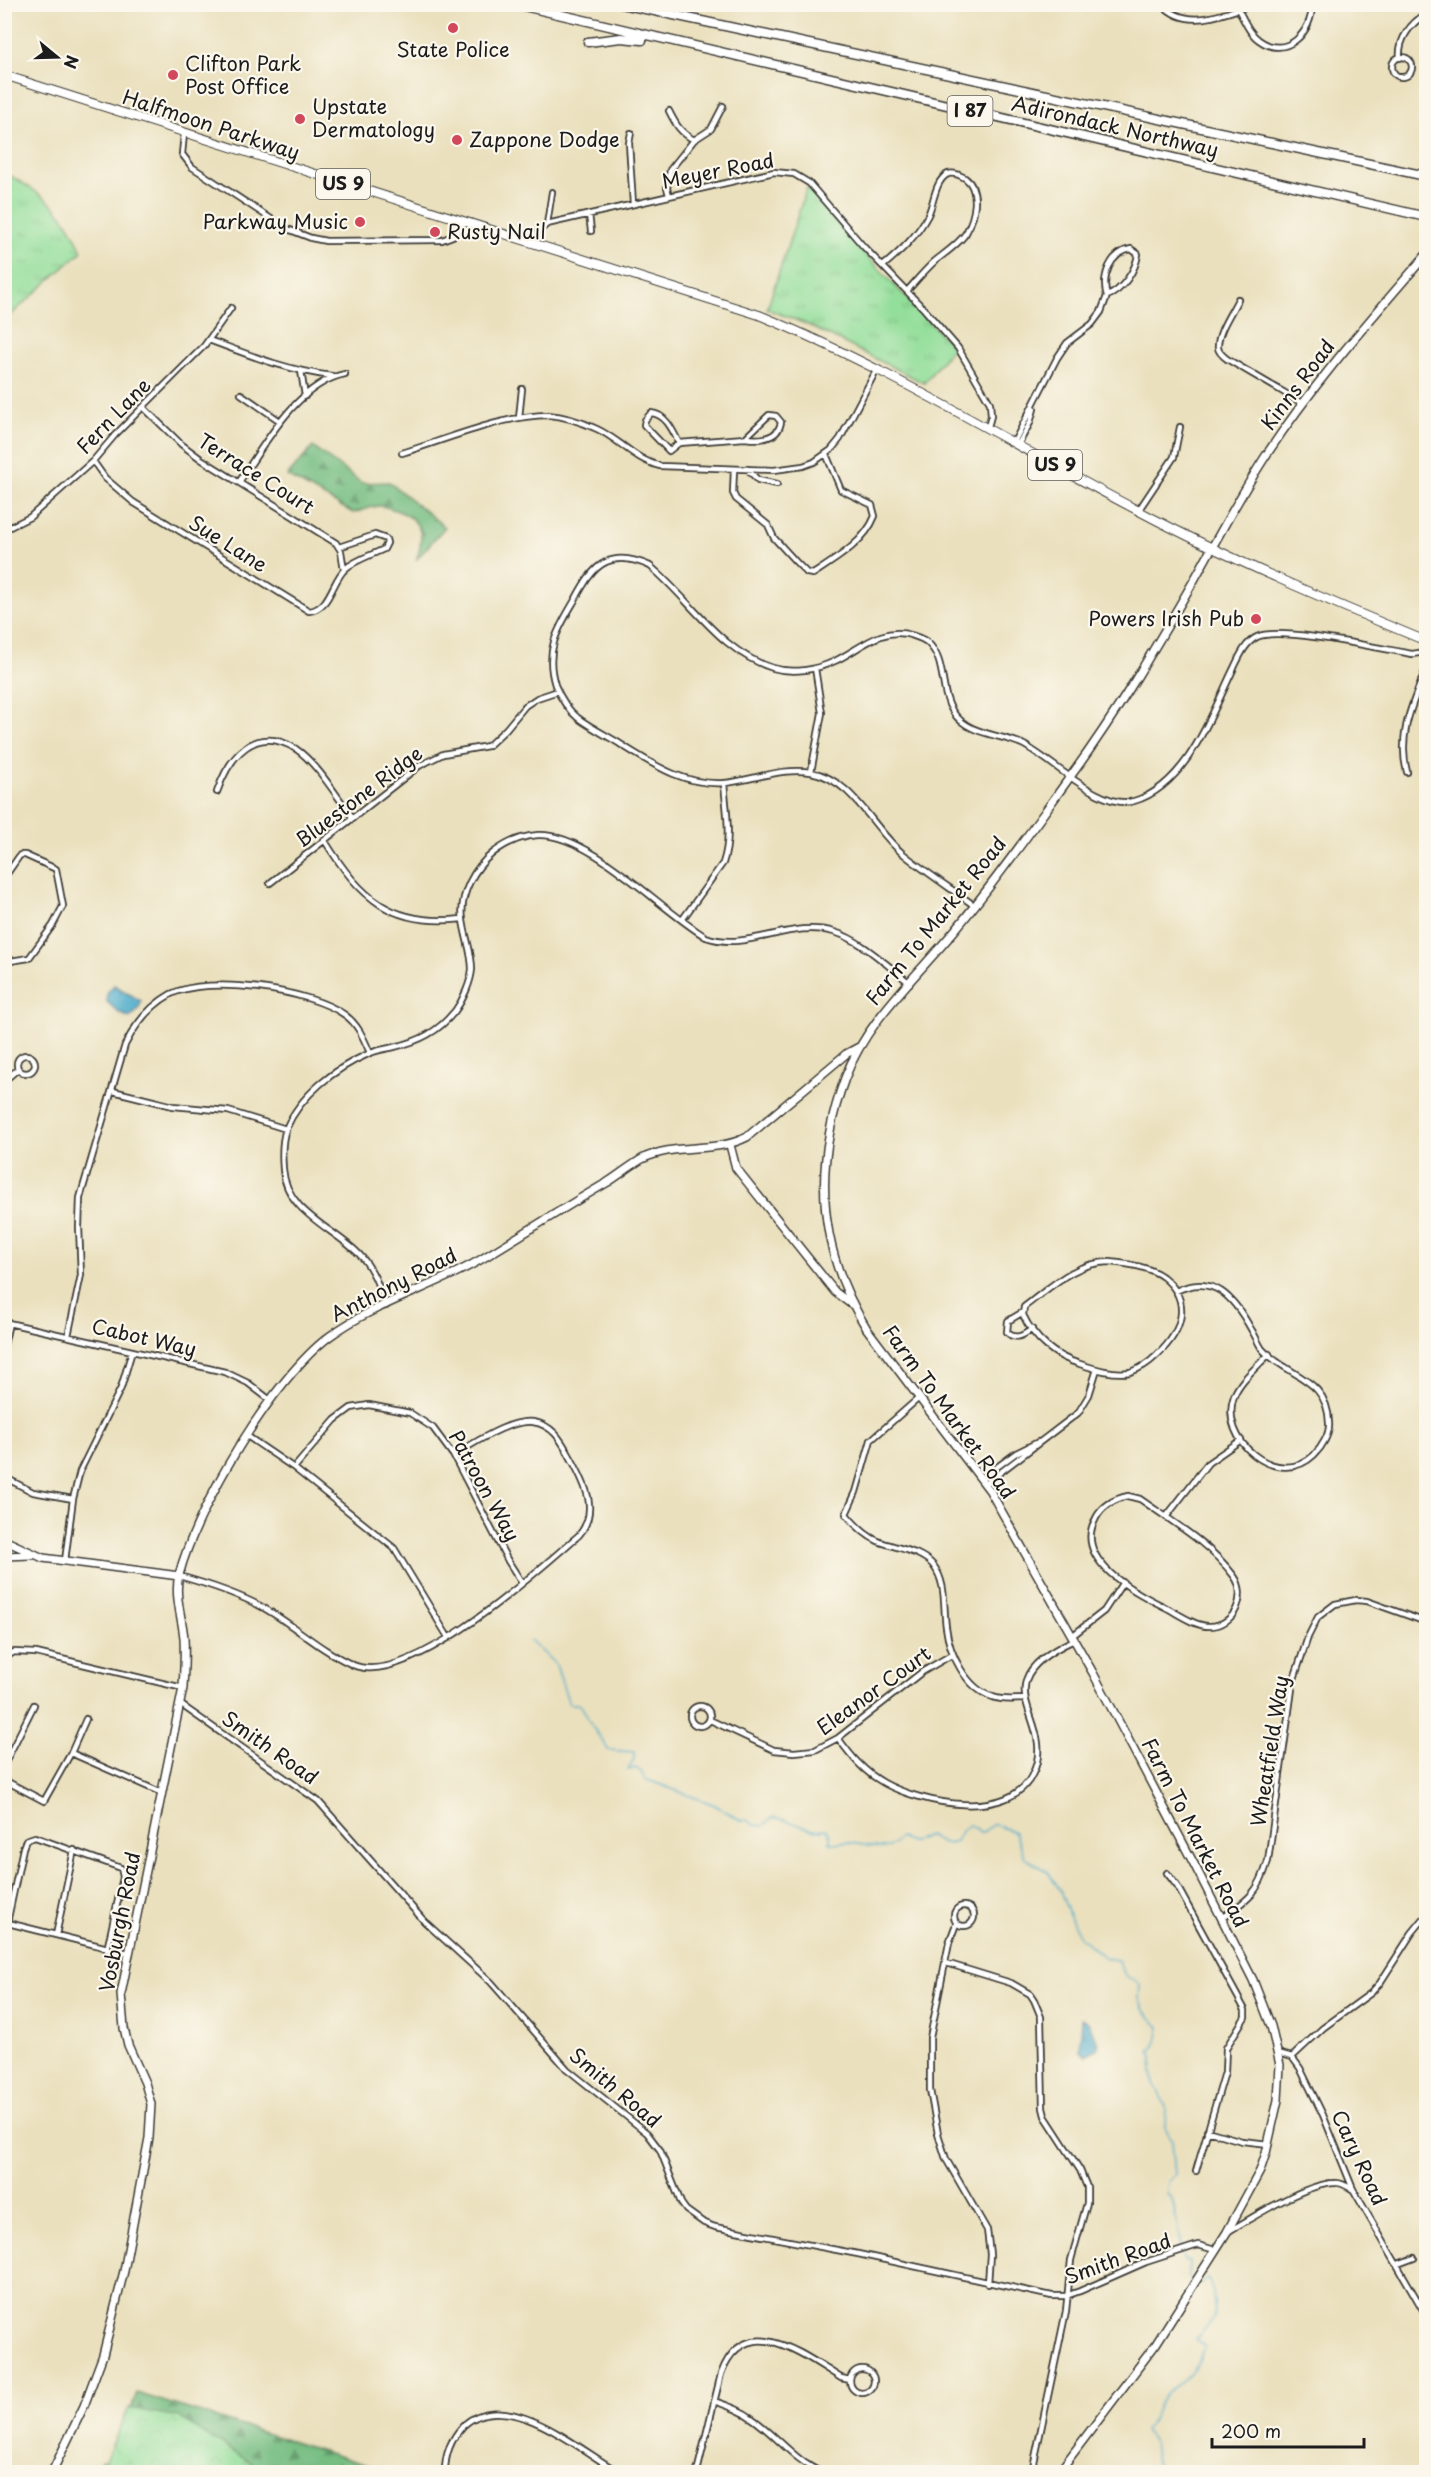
<svg xmlns="http://www.w3.org/2000/svg" width="1431" height="2477" font-family="'Playpen Sans',sans-serif">
  <style>
    .grass { fill: url(#grass-tufts); stroke: #587d5b; stroke-width: 1.5 }
    .forest { fill: url(#forest-firs); stroke: #496c4f; stroke-width: 1.5 }
    .park { fill: url(#park-crowns); stroke: #587d5b; stroke-width: 1.5 }
    .water { fill: url(#water-ripples); stroke: #346373; stroke-width: 1.5 }
    .lines { fill: none; stroke-linecap: round; stroke-linejoin: round }
    .stream { stroke: #4baaca; stroke-width: 1.5 }
    .street-casing { stroke: #3b3934; stroke-width: 8 }
    .secondary-casing { stroke: #3b3934; stroke-width: 10 }
    .primary-casing { stroke: #3b3934; stroke-width: 10 }
    .highway-casing { stroke: #3b3934; stroke-width: 11 }
    .street { stroke: #fff; stroke-width: 4.5 }
    .secondary { stroke: #fff; stroke-width: 7 }
    .primary { stroke: #fff; stroke-width: 8 }
    .highway { stroke: #fff; stroke-width: 8 }
    .poi-dot { fill: #d1495b; stroke: #fbf7ec; stroke-width: 2 }
    .labels { text-anchor: middle; stroke-width: 4.5; stroke-linejoin: round; paint-order: stroke }
    .shield { fill: #fbf7ec; stroke: #5f5e5a; stroke-width: 1.5 }
    .shield-label { font-size: 18px; font-weight: bold; fill: #1c1c1c }
    .poi-label { font-size: 20px; fill: #1c1c1c; stroke: #fbf7ec; text-anchor: start }
    .street-label { font-size: 20px; fill: #1c1c1c; stroke: #fbf7ec }
  </style>
  <defs>
    <pattern id="grass-tufts" width="24" height="20" patternUnits="userSpaceOnUse" patternTransform="scale(1.5)"><rect width="24" height="20" fill="#93de9a"/><path d="M3 7l-1-3M5 7V3M7 7l1-3M15 17l-1-3M17 17v-4M19 17l1-3" fill="none" stroke="#7ebe84"/></pattern>
    <pattern id="forest-firs" width="22" height="20" patternUnits="userSpaceOnUse" patternTransform="scale(1.5)"><rect width="22" height="20" fill="#76bd82"/><path d="M5 1l3.5 6h-7zM16 11l3.5 6h-7z" fill="#60996a"/></pattern>
    <pattern id="park-crowns" width="20" height="18" patternUnits="userSpaceOnUse" patternTransform="scale(1.5)"><rect width="20" height="18" fill="#93de9a"/><path d="M2 6a3 3 0 1 1 6 0M12 15a3 3 0 1 1 6 0" fill="none" stroke="#7ebe84"/></pattern>
    <pattern id="water-ripples" width="26" height="14" patternUnits="userSpaceOnUse" patternTransform="scale(1.5)"><rect width="26" height="14" fill="#4baaca"/><path d="M2 4q2-2 4 0t4 0M15 11q2-2 4 0t4 0" fill="none" stroke="#3e8aa3"/></pattern>
  </defs>
  <rect width="100%" height="100%" fill="#fbf7ec"/>
  <filter id="ink" filterUnits="userSpaceOnUse"><feTurbulence type="fractalNoise" baseFrequency=".0167" numOctaves="2"/><feDisplacementMap in="SourceGraphic" scale="12" xChannelSelector="R" yChannelSelector="G"/><feConvolveMatrix kernelMatrix="1 2 1 2 8 2 1 2 1" color-interpolation-filters="sRGB"/></filter>
  <filter id="wash" filterUnits="userSpaceOnUse"><feTurbulence type="fractalNoise" baseFrequency=".008" numOctaves="4" result="noise"/><feDisplacementMap in="SourceGraphic" scale="24" xChannelSelector="R" yChannelSelector="G"/><feGaussianBlur stdDeviation="1.35" result="paint"/><feColorMatrix in="noise" values="0 0 0 0 0 0 0 0 0 0 0 0 0 0 0 0 0 1.4 0 .05"/><feComposite in="paint" operator="in"/></filter>
  <g filter="url(#wash)">
    <rect width="100%" height="100%" fill="#eae0bd"/>
    <path class="grass" d="M4,172c41,25 59,33 78,79l-77,69z
      M807,187l60,69 86,91 -29,36 -118,-59 -39,-15z"/>
    <path class="forest" d="M313,447l49,36 27,-1 56,45 -29,33c9,-22 7,-40 -18,-49 -5,-1 -12,-5 -18,-5 -8,0 -19,5 -27,7l-66,-37z
      M137,2393l252,79h-285z"/>
    <path class="park" d="M129,2408l50,9 86,55h-169l5,-11h4z"/>
    <path class="water" d="M114,985l27,16c-1,8 -5,13 -12,17l-10,-5 -12,-11v-9z
      M1082,2018l5,3 12,22 -2,6 -12,6 -5,-4z"/>
    <g class="lines">
      <path class="stream" d="M530,1640l26,25 13,39h10c6,6 7,10 10,17 4,9 14,18 19,29l26,2v7l-6,11 8,-2 6,5 3,6 70,26 27,16 5,-1 7,5 9,1 10,-9c17,2 36,16 53,12l4,6v8l16,-1 35,6 8,-1 11,-9 11,4 18,-7c12,7 13,13 27,6l5,-9 8,-7 13,8 11,-9 22,8 9,25 24,15 12,18 9,25 11,22 25,21 12,2 8,15 15,10 -1,13 4,11 17,18c-2,8 -2,19 -10,24l3,5 -1,16 2,11 12,24 -1,20 7,14 3,34 -7,7 -1,12 6,8 8,45
        M1183,2255l1,6 5,1 -1,14 4,3
        M1158,2472l-5,-29 -8,-12c9,-11 11,-23 18,-34 5,-7 11,-10 18,-15 10,-7 20,-23 23,-35l-8,-8 19,-22 -2,-25 -5,-13 -6,5 -2,-1"/>
    </g>
  </g>
  <g filter="url(#ink)">
    <g class="lines">
      <g class="street-casing">
        <path id="street" d="M1162,4c25,28 63,9 92,0
          M1238,9c6,11 11,24 21,31 27,20 54,-8 53,-36
          M1392 67a10 10 0 1 1 20 0a10 10 0 1 1-20 0Z
          M1400,58c-2,-19 11,-35 26,-44
          M669,111c7,14 11,21 25,29
          M631,133l-2,10 4,61
          M184,134l-2,20 10,13 93,61 26,10 15,3 116,-1 13,-5 8,-13
          M669,195l-2,-7 3,-18 24,-30 17,-11 12,-23
          M589,214l2,17
          M547,224l5,-32
          M532,243l6,-11 9,-8 227,-52 20,2 15,9 54,63 61,63 34,39 32,55 1,13 -3,11
          M1131,249l7,5c-2,16 -16,37 -31,42 -6,-19 3,-43 24,-47z
          M883,266c18,-15 34,-30 45,-51 6,-12 7,-35 20,-41 6,-2 12,1 17,4 16,12 10,39 1,55 -7,11 -21,20 -31,28 -10,9 -19,20 -28,30
          M1238,299c-6,13 -21,33 -20,49 1,5 5,8 9,11l75,44
          M209,340c40,15 80,31 123,36
          M301,371l4,25
          M241,394l39,27
          M143,407l38,37 20,15 135,84 5,8 3,19
          M651,413c15,1 22,18 28,30l-10,8 -25,-26 1,-5z
          M769,415l7,1 5,6c-3,18 -22,18 -36,16z
          M519,418l3,-29
          M1014,442l43,-84 10,-15 25,-19 9,-12 6,-16
          M679,443l66,-5
          M1018,445l12,-22 4,-14
          M402,453c43,-13 102,-38 146,-38 16,1 34,7 49,14 22,10 38,31 63,37l114,4 29,-4 11,-4 17,-12 9,-11 37,-70
          M93,461l12,17 28,24 176,109c21,-2 23,-30 36,-42 10,-9 27,-14 39,-20l3,-6 -1,-4 -11,-4 -36,12
          M734,469l-1,24 3,6 32,26 6,13 22,24 11,11 6,1c23,-15 52,-32 62,-58l-3,-11 -31,-15 -15,-36
          M747,469l11,11 19,4
          M239,482c25,-37 59,-99 106,-108
          M1138,511l36,-54 6,-30
          M4,530l26,-13 63,-56 22,-26 89,-89 27,-38
          M811,772l11,-59 -7,-45
          M1407,772c-10,-38 6,-69 19,-103
          M217,792c12,-35 38,-69 79,-43 21,14 41,48 57,69
          M325,841c36,58 67,86 137,78
          M4,878l16,-23h5l31,14 7,37 -10,19 -24,33 -25,4
          M270,883l149,-117 24,-12 45,-8 18,-17 19,-23 12,-8 21,-7
          M975,906c-25,-18 -51,-35 -74,-54 -30,-26 -48,-72 -90,-80 -28,-5 -58,8 -86,11 -42,3 -74,-20 -108,-41 -13,-8 -27,-15 -39,-24 -10,-8 -18,-21 -23,-33 -11,-35 3,-56 20,-85 7,-13 17,-32 31,-38 15,-7 31,-2 44,4 41,34 70,86 123,102 20,6 43,2 62,-7 25,-12 46,-35 76,-26 6,2 13,4 17,8 19,18 11,48 25,69 15,23 47,22 69,32 29,14 79,67 112,57 52,-15 77,-85 98,-129 6,-12 12,-29 25,-35 22,-11 126,12 155,17l14,-2
          M682,920l41,-57c9,-26 3,-54 1,-80
          M17 1064a9 9 0 1 1 18 0a9 9 0 1 1-18 0Z
          M4,1081l14,-12
          M113,1091l60,15 55,5 58,18
          M1110,1262c17,2 38,4 53,15 30,24 19,55 -6,78 -7,7 -17,14 -27,17 -16,3 -35,-3 -50,-8 -25,-7 -46,-25 -57,-49l1,-8c27,-20 51,-45 86,-45z
          M1176,1291c38,-18 58,7 75,38 4,6 7,14 11,20 25,28 66,28 67,74 1,11 -7,24 -15,32 -36,35 -96,-15 -80,-59 6,-16 23,-29 35,-42
          M386,1306c-7,-19 -13,-38 -27,-52 -27,-27 -73,-42 -76,-85 -1,-12 -1,-29 3,-40 14,-34 50,-61 82,-75 8,-4 18,-5 26,-7 26,-6 44,-15 61,-36 8,-11 16,-29 17,-42 0,-16 -7,-33 -9,-49 -4,-25 11,-52 30,-67 13,-10 29,-17 45,-18 52,-2 122,75 168,102 42,15 85,-18 128,-5 28,8 52,33 76,51
          M1023,1312l-15,9 -1,11c8,9 17,3 25,-3
          M4,1322l221,50 23,11 22,17
          M68,1336l13,-61 -2,-48 1,-29 45,-153c10,-20 26,-40 46,-51 38,-19 140,-4 174,21 13,9 19,24 25,38
          M4,1345l5,-22
          M920,1397l-49,43 -15,52 -10,22c9,11 20,22 32,27 17,7 42,9 55,24 14,18 10,41 13,62 3,26 20,62 47,70 10,4 22,2 32,2
          M247,1436l47,32 100,80 54,89
          M294,1468l41,-48 16,-12 18,-3 41,8 23,15 20,27 55,106 14,22
          M4,1477l29,15 40,7
          M981,1479l35,-26 22,-11
          M985,1484l93,-71 11,-18 8,-26
          M1128,1496l12,3c34,24 69,44 94,77 14,19 1,50 -24,50 -14,1 -33,-13 -45,-19 -31,-15 -93,-47 -69,-89 7,-13 18,-19 32,-22z
          M1166,1517l42,-54 33,-23
          M65,1561l8,-62 7,-28 41,-83 11,-37
          M179,1576c29,8 58,17 85,32 30,17 57,43 89,57 57,24 184,-94 226,-130 21,-25 5,-53 -8,-77 -9,-16 -17,-33 -38,-36 -24,-3 -59,22 -80,33
          M1072,1636l32,-25 19,-29
          M4,1658l10,-6 22,1 147,35
          M180,1704l138,97 107,121 66,60 76,87 80,64 13,17 21,53 5,7 18,13 11,4 143,27 194,42h14l14,-5 66,-29 52,-17 17,5
          M690 1716a10 10 0 1 1 20 0a10 10 0 1 1-20 0Z
          M710,1720l64,30 20,2 21,-2 23,-12 84,-66 31,-18
          M838,1738c13,18 26,34 46,45 36,20 127,40 149,-10 26,-55 -57,-88 41,-133
          M71,1753l91,40
          M4,1765l30,-60
          M4,1780l40,21 27,-48 15,-34
          M1167,1873l10,13 68,124v7l-19,31 -1,24 -29,99
          M954 1916a10 10 0 1 1 20 0a10 10 0 1 1-20 0Z
          M1221,1918c27,-17 38,-26 47,-57l25,-179 15,-45 10,-20 17,-13 21,-4 11,1 59,21
          M4,1922l124,31
          M7,1923l16,-75 3,-8 9,-3 86,31 2,9 -16,73
          M956,1924l-7,19 -19,95v52l8,44 8,25 41,71 3,24 -2,30
          M56,1935l18,-85
          M946,1963l65,20 19,11 4,6 7,17 2,91 2,8 35,54 7,17v16l-16,57 -5,51 -34,161
          M1278,2053l14,4 8,11 23,47 30,74 73,126
          M1292,2057l31,-29 48,-35 9,-10 32,-50 14,-17
          M1207,2131l35,10 27,3
          M1229,2231c27,-15 75,-47 106,-48 6,-1 12,3 17,6
          M1398,2264l16,-6
          M850 2381a12 12 0 1 1 24 0a12 12 0 1 1-24 0Z
          M714,2401c14,5 27,9 39,18 23,16 42,42 68,53
          M445,2472c0,-17 6,-33 18,-46 41,-40 112,20 149,42l16,4
          M697,2472l24,-98c24,-66 84,-18 120,4l9,2"/>
      </g>
      <g class="secondary-casing">
        <path id="secondary" d="M730,1145l6,23 99,124 16,12
          M4,1540l39,18 136,18
          M4,1556l28,-1
          M52,2472l32,-66 19,-51 21,-84 25,-133 2,-34 -6,-21 -17,-38 -4,-17 -3,-34 62,-306c1,-17 2,-33 1,-50 -2,-21 -10,-43 -5,-63 18,-69 94,-197 151,-239 45,-33 102,-48 150,-76 43,-26 85,-53 128,-78 11,-7 22,-16 34,-23 34,-17 72,-5 105,-22l99,-83 13,-7
          M1059,2472l97,-128 71,-112 33,-61 6,-18 12,-53 2,-35 -9,-39 -18,-46 -59,-116 -101,-191 -103,-182 -123,-162c-50,-80 -54,-164 -22,-251 21,-57 72,-102 110,-148 41,-49 78,-102 115,-153 46,-62 85,-129 123,-195 24,-43 47,-87 74,-128 47,-71 103,-134 159,-199"/>
      </g>
      <g class="primary-casing">
        <path id="primary" d="M4,75l755,240c132,54 253,130 378,195 94,50 192,91 289,131"/>
      </g>
      <g class="highway-casing">
        <path id="highway" d="M515,4l911,213
          M622,4l804,172
          M588,42l33,-4 21,2"/>
      </g>
      <use href="#street" class="street"/>
      <use href="#secondary" class="secondary"/>
      <use href="#primary" class="primary"/>
      <use href="#highway" class="highway"/>
    </g>
  </g>
  <g class="poi-dot">
    <circle cx="453" cy="28" r="6"/>
    <circle cx="173" cy="75" r="6"/>
    <circle cx="300" cy="119" r="6"/>
    <circle cx="457" cy="140" r="6"/>
    <circle cx="360" cy="222" r="6"/>
    <circle cx="435" cy="232" r="6"/>
    <circle cx="1256" cy="619" r="6"/>
  </g>
  <g class="labels">
    <g class="shield">
      <rect x="947.5" y="96" width="45" height="30" rx="4.5"/>
      <rect x="316" y="169" width="54" height="30" rx="4.5"/>
      <rect x="1028" y="450" width="54" height="30" rx="4.5"/>
    </g>
    <g class="shield-label">
      <text x="970" y="117">I 87</text>
      <text x="343" y="190">US 9</text>
      <text x="1055" y="471">US 9</text>
    </g>
    <g class="poi-label">
      <text x="453" y="57" text-anchor="middle">State Police</text>
      <text x="185" y="71">Clifton Park<tspan x="185" dy="23">Post Office</tspan></text>
      <text x="312" y="114">Upstate<tspan x="312" dy="23">Dermatology</tspan></text>
      <text x="469" y="147">Zappone Dodge</text>
      <text x="348" y="229" text-anchor="end">Parkway Music</text>
      <text x="447" y="239">Rusty Nail</text>
      <text x="1244" y="626" text-anchor="end">Powers Irish Pub</text>
    </g>
    <g class="street-label">
      <text transform="translate(211 125) rotate(18)" y="7">Halfmoon Parkway</text>
      <text transform="translate(1115 127) rotate(13)" y="7">Adirondack Northway</text>
      <text transform="translate(718 171) rotate(-11)" y="7">Meyer Road</text>
      <text transform="translate(1298 385) rotate(-53)" y="7">Kinns Road</text>
      <text transform="translate(114 416) rotate(-46)" y="7">Fern Lane</text>
      <text transform="translate(256 474) rotate(32)" y="7">Terrace Court</text>
      <text transform="translate(228 544) rotate(32)" y="7">Sue Lane</text>
      <text transform="translate(359 797) rotate(-37)" y="7">Bluestone Ridge</text>
      <text transform="translate(936 921) rotate(-51)" y="7">Farm To Market Road</text>
      <text transform="translate(394 1285) rotate(-27)" y="7">Anthony Road</text>
      <text transform="translate(144 1338) rotate(13)" y="7">Cabot Way</text>
      <text transform="translate(949 1412) rotate(54)" y="7">Farm To Market Road</text>
      <text transform="translate(484 1486) rotate(61)" y="7">Patroon Way</text>
      <text transform="translate(874 1691) rotate(-36)" y="7">Eleanor Court</text>
      <text transform="translate(270 1748) rotate(35)" y="7">Smith Road</text>
      <text transform="translate(1270 1751) rotate(-81)" y="7">Wheatfield Way</text>
      <text transform="translate(1195 1833) rotate(63)" y="7">Farm To Market Road</text>
      <text transform="translate(120 1922) rotate(-79)" y="7">Vosburgh Road</text>
      <text transform="translate(615 2088) rotate(40)" y="7">Smith Road</text>
      <text transform="translate(1359 2158) rotate(65)" y="7">Cary Road</text>
      <text transform="translate(1118 2259) rotate(-20)" y="7">Smith Road</text>
    </g>
  </g>
  <rect width="1431" height="2477" fill="none" stroke="#fbf7ec" stroke-width="24"/>
  <g transform="translate(57 57) rotate(109)" stroke="#fbf7ec" stroke-width="4.5" paint-order="stroke">
  <path d="M0-4.5L10 22L0 15L-10 22Z" fill="#1c1c1c"/>
  <text y="-9" font-size="16" font-weight="bold" text-anchor="middle" fill="#1c1c1c">N</text>
  </g>
  <path d="M1212 2438v9h152v-9" fill="none" stroke="#1c1c1c" stroke-width="3"/>
  <text x="1221" y="2438" font-size="18" fill="#1c1c1c" stroke="#fbf7ec" stroke-width="4.5" paint-order="stroke">200 m</text>
</svg>
